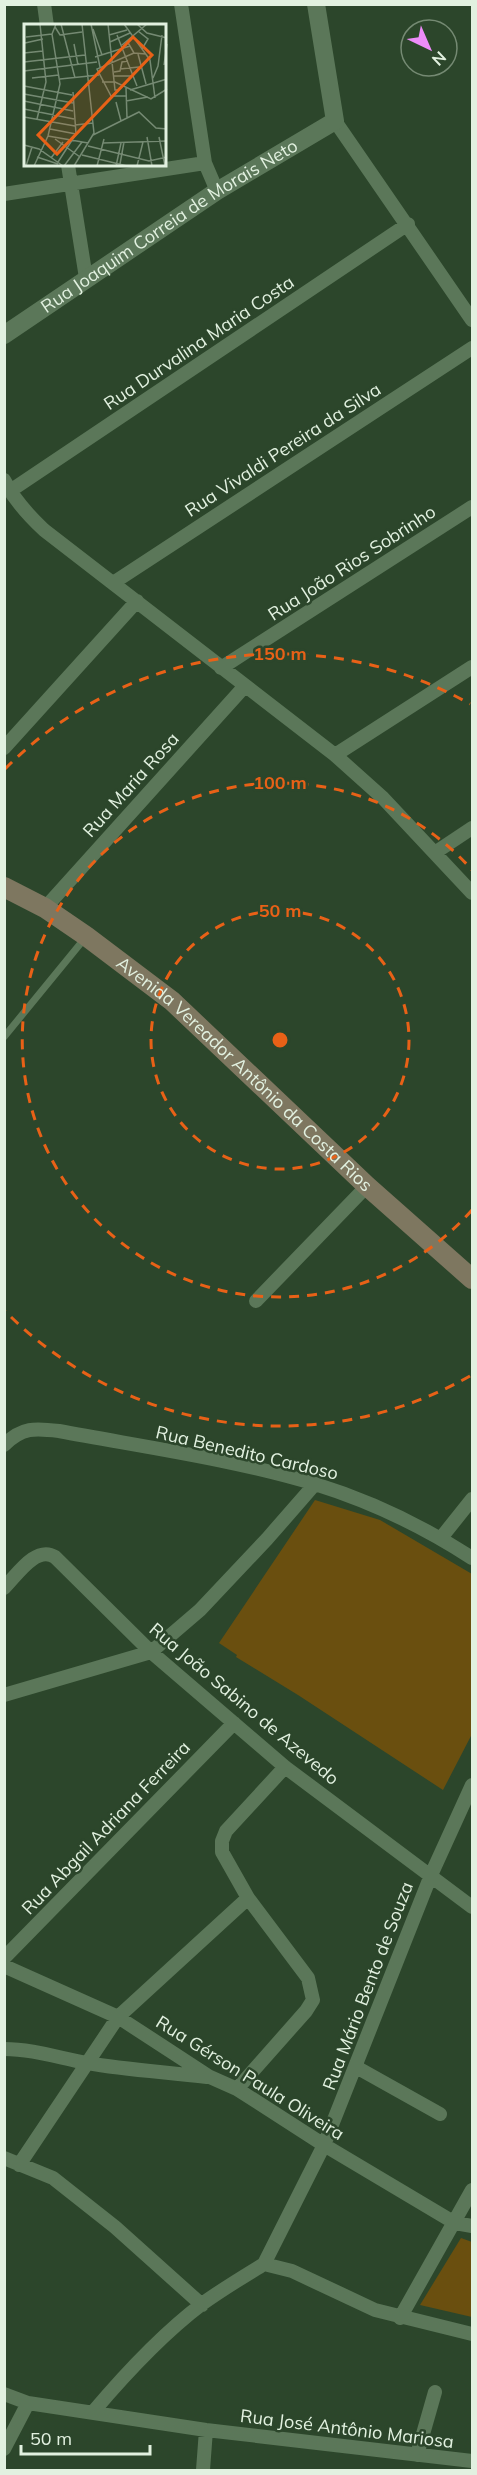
<svg xmlns="http://www.w3.org/2000/svg" width="477" height="2475" font-family="Mulish,sans-serif">
  <style>
    .green { fill: #6a4f0f }
    .lines { fill: none; stroke-linecap: round; stroke-linejoin: round }
    .service { stroke: #5b7759; stroke-width: 7 }
    .minor { stroke: #5b7759; stroke-width: 14 }
    .tertiary { stroke: #5b7759; stroke-width: 18 }
    .secondary { stroke: #7e7760; stroke-width: 20 }
    .ring { fill: none; stroke: #e86117; stroke-width: 3; stroke-dasharray: 10 8 }
    .labels { text-anchor: middle; stroke-width: 5; stroke-linejoin: round; paint-order: stroke }
    .street-label { font-size: 18px; fill: #e2f1e0; stroke: #2c462b }
    .inset-road { fill: none; stroke: #758a73; stroke-width: 1.5 }
    .view { fill: #e86117; fill-opacity: 0.15; stroke: #e86117; stroke-width: 3 }
    .inset-edge { fill: none; stroke: #e2f1e0; stroke-width: 3 }
    .centre { fill: #e86117; stroke: #2c462b; stroke-width: 3 }
    .ring-label { font-size: 18px; text-anchor: middle; font-weight: bold; fill: #e86117; stroke: #2c462b; stroke-width: 5; stroke-linejoin: round; paint-order: stroke }
  </style>
  <rect width="100%" height="100%" fill="#2c462b"/>
  <path class="green" d="M315,1500l65,20 92,54v160l-29,56 -145,-95 -62,-38 1,-2 -18,-12z
    M461,2238l11,4v75l-52,-12z"/>
  <g class="lines">
    <path class="service" d="M4,1037l81,-99"/>
    <path class="minor" d="M44,4l3,22
      M181,4l24,159 12,28
      M335,121l137,199
      M68,165l18,113
      M4,194l201,-31
      M4,480c10,20 24,35 40,50l291,225 48,43 89,95
      M10,491l398,-267
      M113,583l359,-235
      M221,668l251,-161
      M4,748l133,-147
      M335,755l137,-88
      M436,852l36,-24
      M45,908l199,-221
      M256,1301l111,-115
      M4,1445c18,-18 31,-17 55,-14 85,16 173,28 256,53 55,17 109,43 157,74
      M441,1538l31,-39
      M4,1588c13,-13 32,-43 51,-31l96,95 134,115 187,140
      M4,1695l147,-43 49,-42 67,-71 48,-55
      M4,1958l230,-235
      M4,1966l114,51 92,60 27,12 87,56 131,78 17,3
      M4,2049c29,0 55,9 83,14 40,7 80,9 120,14
      M356,2067l84,47
      M237,2089l69,-78 7,-11 -5,-22 -60,-80 -26,-46v-11l4,-10 59,-64
      M4,2158l49,20 62,49 87,78
      M19,2165l99,-148 130,-119
      M264,2264l60,-119 107,-270 41,-90
      M400,2318l72,-128
      M4,2394l24,9 178,27 266,31
      M93,2412c33,-39 68,-77 109,-108 19,-14 41,-27 62,-40l28,7 83,39 97,24
      M4,2449l24,-46
      M417,2455l18,-63
      M203,2470l3,-40"/>
    <path class="tertiary" id="s1" d="M4,335l213,-144 118,-70 -19,-117"/>
    <path class="secondary" id="s2" d="M4,887l41,21 41,28 86,65 195,185 105,93"/>
  </g>
  <g class="ring">
    <circle cx="280" cy="1040" r="129"/>
    <path d="M472 1210A257 257 0 1 1 472 870"/>
    <path d="M470 1376A386 386 0 0 1 5 1311M5 769A386 386 0 0 1 470 704"/>
  </g>
  <g class="labels">
    <g class="street-label">
      <text dy="6" stroke="none"><textPath href="#s1" startOffset="198">Rua Joaquim Correia de Morais Neto</textPath></text>
      <text transform="translate(199 343) rotate(-34)" y="6">Rua Durvalina Maria Costa</text>
      <text transform="translate(283 450) rotate(-33)" y="6">Rua Vivaldi Pereira da Silva</text>
      <text transform="translate(352 563) rotate(-33)" y="6">Rua João Rios Sobrinho</text>
      <text transform="translate(131 785) rotate(-48)" y="6">Rua Maria Rosa</text>
      <text dy="6" stroke="none"><textPath href="#s2" startOffset="306">Avenida Vereador Antônio da Costa Rios</textPath></text>
      <text transform="translate(247 1453) rotate(13)" y="6">Rua Benedito Cardoso</text>
      <text transform="translate(244 1704) rotate(40)" y="6">Rua João Sabino de Azevedo</text>
      <text transform="translate(106 1828) rotate(-46)" y="6">Rua Abgail Adriana Ferreira</text>
      <text transform="translate(368 1986) rotate(-69)" y="6">Rua Mário Bento de Souza</text>
      <text transform="translate(250 2078) rotate(32)" y="6">Rua Gérson Paula Oliveira</text>
      <text transform="translate(347 2429) rotate(7)" y="6">Rua José Antônio Mariosa</text>
    </g>
  </g>
  <g transform="translate(24 24)">
    <rect width="142" height="142" fill="#2c462b"/>
    <path class="inset-road" d="M37,0l14,54M67,0l9,43M84,0l7,66h4M100,0l26,36 5,38M113,0l10,9 20,5M31,3l5,8 22,-3M69,5l9,26M114,7l10,8 -6,10M85,11l18,-5M93,11l20,51M2,13l26,-3M103,17l7,12 12,1M86,18l20,-9M1,19l18,-4M50,20l4,21M98,21l25,-21M0,29l19,-2M114,30l8,30M71,33l35,-11M0,38l61,-7M140,41l3,-21M96,45l19,-2M0,47l73,-9M90,48l6,-1 2,-9 6,-1M90,52h19M8,54l27,-3M129,54l5,-12 4,-31M36,55l39,-4M78,58h13l36,17 16,-10M0,62l48,9M102,64l1,30M106,66l37,-11M0,70l49,9M102,72h-15l-14,-27 37,-16M0,77l49,10M102,77l22,-4M92,78l5,19M0,85l50,10M0,93l51,9M13,95l9,-37 -6,-58M51,101l18,-2M26,105l26,5M69,111l46,-23 17,16 11,1M24,112l40,7M123,113l5,29M135,113l6,29M31,115l25,18M79,119l64,-2M0,121l15,4 24,17M64,122l61,15 18,-4M58,131l45,11M13,133l21,7M27,134l12,-16M34,138l18,-28 -3,-42M96,140l4,-22M2,142l6,-19M10,142l14,-30 12,-52 -8,-50 4,-10M40,142l18,-24M50,142l20,-33 -12,-109M73,142l7,-27M92,142l5,-23M113,142l6,-24"/>
    <path class="view" d="M109,13l19,18 -95,99 -19,-19z"/>
    <rect width="142" height="142" class="inset-edge"/>
  </g>
  <circle cx="280" cy="1040" r="9" class="centre"/>
  <g class="ring-label">
    <text x="280" y="660">150 m</text>
    <text x="280" y="789">100 m</text>
    <text x="280" y="917">50 m</text>
  </g>
  <rect width="477" height="2475" fill="none" stroke="#e2f1e0" stroke-width="12"/>
  <g transform="translate(429 48) rotate(136)"><circle r="28" fill="#2c462b" stroke="#758a73" stroke-width="1.5"/>
  <path d="M0-4.5L10 22L0 15L-10 22Z" fill="#ed8cf9"/>
  <text y="-9" font-size="16" font-weight="bold" text-anchor="middle" fill="#e2f1e0">N</text>
  </g>
  <path d="M21 2445v9h129v-9" fill="none" stroke="#e2f1e0" stroke-width="3"/>
  <text x="30" y="2445" font-size="18" fill="#e2f1e0" stroke="#2c462b" stroke-width="4.5" paint-order="stroke">50 m</text>
</svg>
